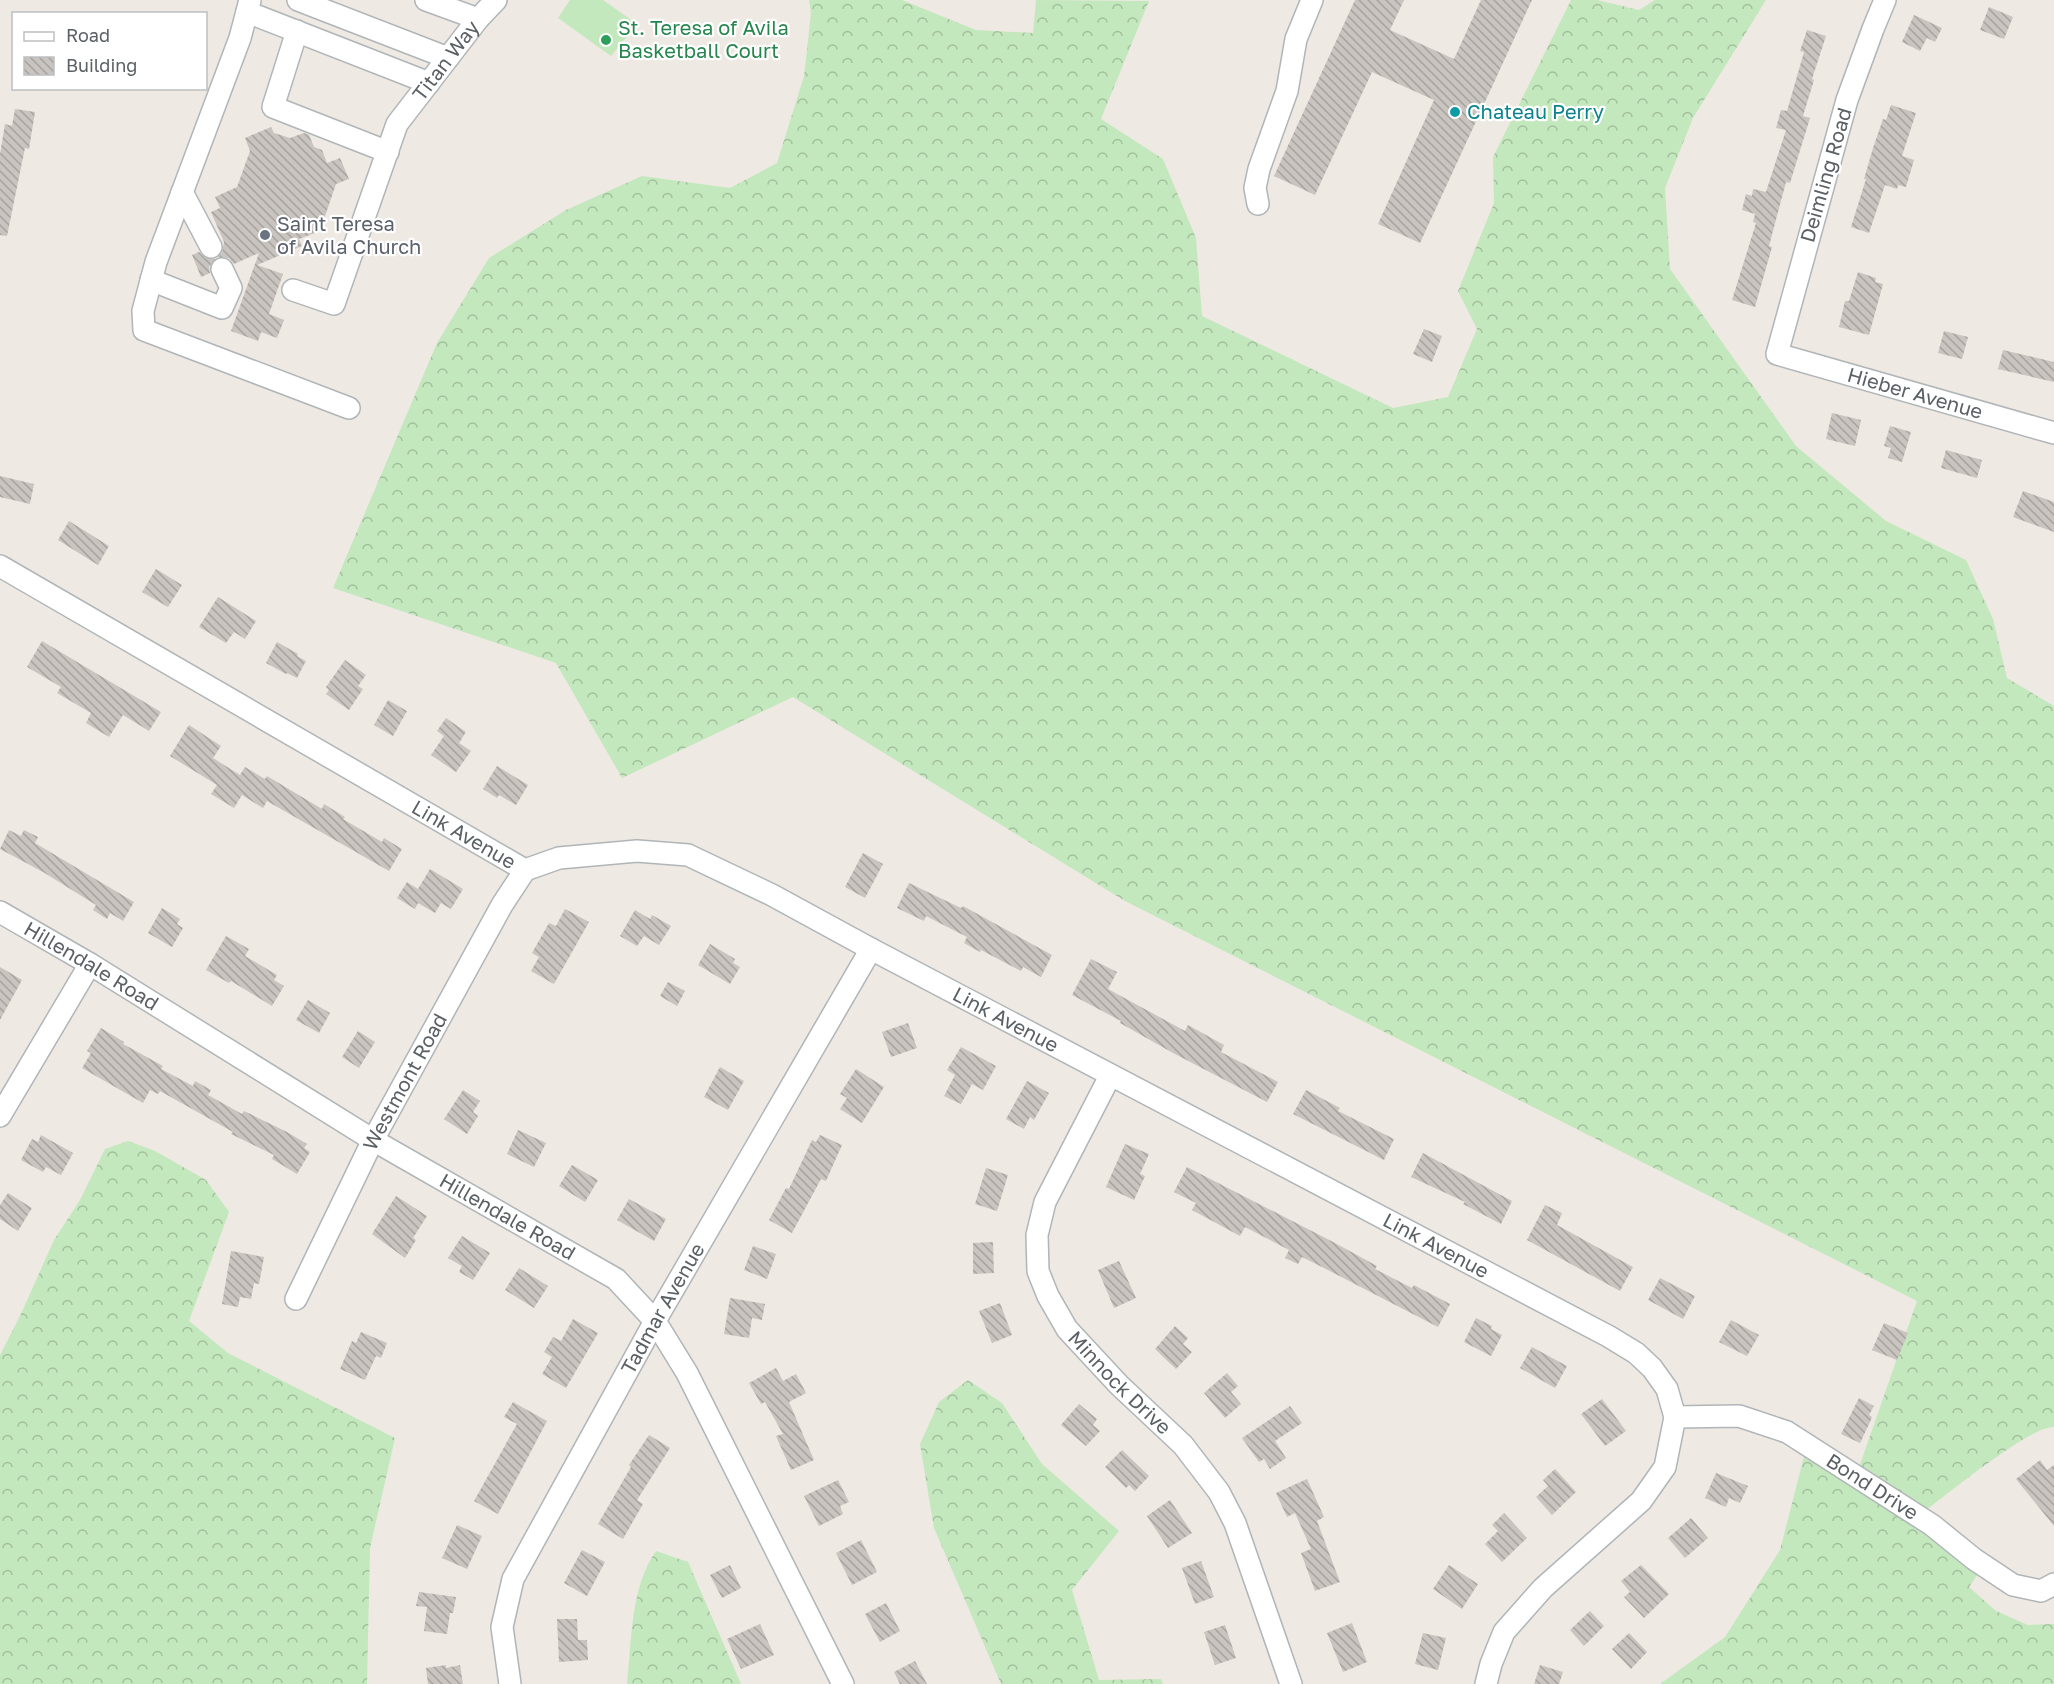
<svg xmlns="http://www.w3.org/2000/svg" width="2054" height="1684" font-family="'Golos Text',sans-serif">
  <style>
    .grass { fill: #c4e8bd }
    .forest { fill: url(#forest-crowns) }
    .building { fill: url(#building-back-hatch) }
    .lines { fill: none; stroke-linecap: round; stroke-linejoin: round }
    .minor-casing { stroke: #b0b5b8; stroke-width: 24 }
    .minor { stroke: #fff; stroke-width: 21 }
    .leisure-dot { fill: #2e9e5b; stroke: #fff; stroke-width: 2 }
    .culture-dot { fill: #0f9aa8; stroke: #fff; stroke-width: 2 }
    .worship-dot { fill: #6b7280; stroke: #fff; stroke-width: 2 }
    .labels { text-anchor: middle; stroke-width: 4.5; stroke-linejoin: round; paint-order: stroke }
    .leisure-label { font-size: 20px; fill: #27864d; stroke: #fff; text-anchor: start }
    .street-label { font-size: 20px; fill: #5a6064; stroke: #fff }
    .culture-label { font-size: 20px; fill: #0d838f; stroke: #fff; text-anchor: start }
    .worship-label { font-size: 20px; fill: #5b616d; stroke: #fff; text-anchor: start }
  </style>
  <defs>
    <pattern id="forest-crowns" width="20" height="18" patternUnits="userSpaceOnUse" patternTransform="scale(1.5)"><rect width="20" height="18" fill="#c4e8bd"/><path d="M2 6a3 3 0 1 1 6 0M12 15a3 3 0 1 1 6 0" fill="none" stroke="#a2bf9d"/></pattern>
    <pattern id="building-back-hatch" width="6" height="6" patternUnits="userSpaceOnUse" patternTransform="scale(1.5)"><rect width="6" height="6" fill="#c9c4bf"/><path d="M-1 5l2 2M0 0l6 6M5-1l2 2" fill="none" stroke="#a6a39f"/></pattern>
  </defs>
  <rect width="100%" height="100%" fill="#eee9e2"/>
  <path class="grass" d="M570,0h33l34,24 -26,32 -53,-38z"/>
  <path class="forest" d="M809,0h93l74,30 57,3 3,-33 113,1 -48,118 62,40 33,79 6,78 191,92 55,-11 29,-68 -19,-38 36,-88 -1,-46 78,-157h26l42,10 16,-10h111l-73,118 -28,70 5,81 126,177 90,75 80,39 27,59 14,59 47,28v721c-25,-1 -111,71 -136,89l66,49 -15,22 27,24 32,14 26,-1v60h-394l65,-47 55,-87 27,-105 49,31 61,-175 -792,-400 -332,-204 -171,81 -66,-115 -223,-75 104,-245 52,-85 77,-48 76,-34 88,12 47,-25 27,-87 7,-63z
    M128,1141l27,10 51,29 23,32 -40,109 39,32 167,85 -25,110 -3,136h-367v-329l20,-39 34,-76 26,-40 25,-51z
    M968,1380l34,23 40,61 77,67 -47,59 27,90 62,-1 2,5h-162l-67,-156 -14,-84 19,-42z
    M656,1551l32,11 53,122h-114c5,-44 3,-96 29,-133z"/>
  <path class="building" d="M1355,0h49l-14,30 64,29 27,-59h51l-112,243 -42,-19 56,-124 -62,-28 -57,123 -41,-19z
    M1989,7l24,10 -9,22 -24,-9z
    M1914,15l28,13 -7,14 -8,-4 -7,13 -18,-9z
    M1807,30l19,6 -14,43 2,1 -11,36 7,2 -20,65 -4,-1 -17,64 3,1 -17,60 -23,-7 24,-77 -3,-1 2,-8 -13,-4 4,-16 6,2 1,-7 13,3 20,-62 -10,-2 5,-18 6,1 17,-59 -4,-1z
    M1891,105l25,8 -14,43 12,4 -8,27 -8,-2 -1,4 -12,-4 -16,48 -18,-6 15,-48h-2l9,-31 10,-29 3,1z
    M15,109l20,3 -6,37 -4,-1 -18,88 -7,-1v-81l5,-30 7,2z
    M271,127l3,6 16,5 14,-5 5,2 5,12 8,3 5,13 13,-5 9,21 -13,5 -16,47 -21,8 3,7 -45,19 26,9 -14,40 15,6 -7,18 -16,-6 -3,9 -27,-10 28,-78 -25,11 -5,-6 -11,-1 4,-4 2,-11 -13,-30 9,-4 -5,-11 22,-10 13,-36 -5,-13z
    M199,252l6,6 10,1 -6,8 1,6 -9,4 -9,-22z
    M1858,272l18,6 -1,4 8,2 -14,51 -30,-8 6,-26h4z
    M1424,329l18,7 -10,26 -19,-8z
    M1944,331l24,6 -6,22 -24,-6z
    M2003,350l51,12v20l-56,-13z
    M1832,413l29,7 -6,26 -29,-7z
    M1890,426l21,6 -9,30 -14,-4 3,-10 -7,-2z
    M1946,450l36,10 -5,18 -36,-10z
    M0,476l34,8 -4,20 -30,-7z
    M2023,491l31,11v30l-41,-15z
    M69,521l40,25 -11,19 -40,-25z
    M156,569l26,16 -14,22 -26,-15z
    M218,597l38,24 -11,18 -11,-7 -8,11 -27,-16z
    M42,641l119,71 -12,19 -26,-16 -14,22 -23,-14 5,-10 -34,-20 4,-6 -34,-20z
    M277,642l21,12 -1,2 9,5 -9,17 -10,-5 -1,1 -20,-11z
    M345,660l21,15 -8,11 5,3 -14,21 -23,-16 3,-4 -3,-3z
    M388,700l19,11 -14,25 -19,-11z
    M446,718l20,14 -7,11 12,8 -15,21 -25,-17 13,-19 -7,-5z
    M189,725l32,21 -8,12 27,17 5,-8 20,12 2,-3 55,33 2,-5 21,13 -2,2 39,23 2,-4 18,11 -13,22 -122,-70 -4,7 -21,-13 -8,13 -23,-14 6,-9 -47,-29z
    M497,766l31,19 -12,20 -17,-10 -2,3 -14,-9z
    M9,830l12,6 3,-6 14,7 -3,6 99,59 -11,19 -13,-8 -3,6 -14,-9 3,-5 -53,-33 -43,-23z
    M863,853l20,11 -18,34 -20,-11z
    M430,869l33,20 -12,20 -10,-6 -6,10 -17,-10 -3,6 -18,-11 10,-16 11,7z
    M909,883l52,25 2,-2 89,49 -11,22 -18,-10 -2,4 -40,-21 -1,2 -16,-9 3,-6 -41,-21 -2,5 -27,-13z
    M162,908l18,11 -3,5 6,4 -11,19 -24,-14z
    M565,909l24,13 -35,62 -23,-13 8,-14 -7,-4 17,-30 7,3z
    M635,910l15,9 2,-4 19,11 -12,19 -15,-9 -7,10 -17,-10z
    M226,936l23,13 -4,7 32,19 -3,5 10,6 -12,20 -41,-25 -2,2 -23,-13z
    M710,944l25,15 -2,4 7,4 -10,17 -32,-19z
    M1091,959l26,13 -9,17 77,42 3,-6 36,20 -3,7 57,30 -11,20 -94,-49 -53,-30 1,-2 -49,-26z
    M0,967l22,13 -22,40z
    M668,982l17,9 -8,15 -17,-10z
    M308,1000l22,13 -11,20 -23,-13z
    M908,1023l9,25 -26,9 -9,-25z
    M101,1028l23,14 -1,2 40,22 -2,3 32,17 2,-5 16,9 -3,5 34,19 2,-3 43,21 20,12 -3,4 6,4 -13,22 -25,-15 2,-4 -43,-21 2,-2 -73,-41 -2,3 -8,-4 -7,13 -61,-35 9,-15 -4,-2z
    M358,1031l17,11 -16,26 -17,-11z
    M961,1047l35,19 -13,24 -11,-6 -11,20 -17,-8 11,-21 -8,-5z
    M720,1067l24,14 -16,29 -24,-13z
    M856,1069l28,18 -22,36 -22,-14 7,-11 -7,-4z
    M1027,1081l22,12 -15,27 -4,-3 -6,12 -18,-10z
    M463,1090l17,11 -7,11 5,4 -11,18 -23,-15z
    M1306,1090l34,18 -2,3 56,28 -10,21 -91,-46z
    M518,1130l28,13 -12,24 -27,-13z
    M41,1135l32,18 -12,22 -15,-8 -3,5 -22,-12 11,-21 6,3z
    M820,1135l22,10 -16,36 -5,-2 -29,54 -23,-13 17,-32 3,1 23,-49 4,2z
    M1125,1144l24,10 -9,20 5,2 -11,24 -28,-13z
    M1423,1153l89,48 -11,23 -38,-20 2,-2 -54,-25z
    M572,1165l26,15 -13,22 -26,-16z
    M1187,1167l148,76 42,23 -2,3 37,19 2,-3 36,19 -12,23 -116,-60 -20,-10 -4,7 -13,-6 4,-8 -44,-23 -5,9 -48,-26 4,-7 -22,-11z
    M986,1168l22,7 -11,36 -22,-7z
    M8,1193l24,15 -14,23 -18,-12v-14z
    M396,1196l31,20 -14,22 3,2 -11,18 -33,-24z
    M629,1199l37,20 -12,22 -37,-21z
    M1545,1205l17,8 -5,12 76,42 -13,24 -93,-51z
    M462,1236l28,17 -17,27 -14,-8 3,-6 -14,-8z
    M993,1242l1,31 -21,1v-31z
    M753,1246l23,8 -9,25 -23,-9z
    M231,1251l33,6 -5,27 -5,-1 -3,16 -11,-2 -2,10 -16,-3z
    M1119,1261l17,37 -22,10 -16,-38z
    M519,1268l29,18 -14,22 -29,-18z
    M1660,1278l35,18 -12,23 -35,-19z
    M730,1298l35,6 -3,16 -10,-2 -3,20 -25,-4z
    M1000,1303l12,32 -20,8 -13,-32z
    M1476,1318l16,8 -1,3 11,6 -11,21 -27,-14z
    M573,1319l25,14 -32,55 -24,-14 10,-17 -8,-5 9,-15 8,4z
    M1731,1320l28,15 -12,21 -28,-14z
    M1884,1323l24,10 -11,27 -25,-10z
    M1175,1326l13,12 -5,6 9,8 -16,17 -21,-20z
    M361,1332l26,11 -6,15 -5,-2 -11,24 -25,-11 12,-28 4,2z
    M1532,1347l35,19 -12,22 -35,-20z
    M776,1368l7,13 13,-7 10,19 -17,9 25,58 -23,10 -15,-34 7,-2 -18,-32 -4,2 -12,-21z
    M1227,1373l11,13 -7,6 10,12 -16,14 -21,-25z
    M1859,1398l15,8 -5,9 3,2 -2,5 -10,21 -19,-9z
    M1602,1399l24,32 -21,15 -24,-32z
    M513,1402l34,19 -49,93 -24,-13 43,-77 -13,-7z
    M1079,1404l18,15 -4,6 7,6 -14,15 -25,-21z
    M1290,1406l12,17 -27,18 11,17 -16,11 -6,-10 -5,3 -17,-24z
    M649,1435l21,13 -33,52 6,4 -20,35 -25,-15 33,-57 -2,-2z
    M1122,1450l27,26 -14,15 -6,-6 -3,3 -21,-21z
    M2040,1460l7,10 7,-5v61l-38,-47z
    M1555,1469l21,23 -24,23 -16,-18 12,-11 -5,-6z
    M1716,1473l32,13 -8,17 -11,-5 -3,9 -21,-9z
    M1307,1479l17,38 -7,4 23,61 -25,9 -14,-38 10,-4 -16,-36 -8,4 -11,-24z
    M838,1480l11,22 -9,4 3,8 -24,12 -15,-30z
    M1170,1500l22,33 -24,15 -21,-32z
    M1504,1513l23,25 -25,24 -17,-18 13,-13 -6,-6z
    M1691,1518l17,20 -23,20 -17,-20z
    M457,1525l25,11 -15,33 -25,-11z
    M861,1540l16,32 -25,13 -16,-32z
    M582,1550l23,12 -18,34 -23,-13z
    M1201,1561l13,36 -19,7 -13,-36z
    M730,1565l11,23 -19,10 -12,-23z
    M1449,1565l29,19 -16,25 -29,-20z
    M1641,1565l28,29 -25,24 -20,-21 6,-5 -9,-11z
    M419,1592l37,5 -3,16h-3l-3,21 -23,-3 3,-24 -11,-1z
    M886,1603l14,28 -20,11 -15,-28z
    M1590,1611l14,15 -20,20 -14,-16z
    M557,1619h20l1,21h9l1,20 -29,2z
    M1352,1623l15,39 -24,10 -16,-39z
    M760,1624l14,31 -33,14 -14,-30z
    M1225,1625l11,33 -21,7 -11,-33z
    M1423,1633l23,5 -8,32 -23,-6z
    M1629,1633l18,19 -16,17 -19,-20z
    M915,1661l12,23h-27l-6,-12z
    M446,1665v3l14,-3 3,19h-35l-2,-16z
    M1540,1665l23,7 -4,12h-25z"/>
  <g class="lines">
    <g class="minor-casing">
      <g id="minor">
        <path d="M250,0l-10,38 -84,224 -13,49 1,19 205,78"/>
        <path d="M298,0l150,58"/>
        <path d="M426,0l52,19"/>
        <path id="s1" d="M1885,0l-12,29 -26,71 -70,254 277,79"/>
        <path d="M247,12l182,71"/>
        <path d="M297,31l-24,76 115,45"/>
        <path d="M182,192l29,55"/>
        <path d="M1258,204l-3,-16 4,-19 28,-78 9,-52 16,-39"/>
        <path d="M151,280l71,28 9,-20 -9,-19"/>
        <path id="s2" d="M293,290l41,14 63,-180 81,-105 18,-19"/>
        <path id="s3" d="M0,566l525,304 34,-12 78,-7 51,4 84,40 99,54 737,387 28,17 16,15 15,21 8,28 -10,50 -24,34 -98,87 -39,44 -13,32 -5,20"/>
        <path id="s4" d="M0,912l90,52 283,176 243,139 39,42 32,52 156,311"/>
        <path id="s5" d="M1110,1076l-65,126 -8,33 1,36 10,25 19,33 52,56 64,60 36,47 16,31 56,161"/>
        <path d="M0,1116l90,-152"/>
        <path id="s6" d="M296,1299l77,-159 129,-235 23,-35"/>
        <path id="s7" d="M1675,1417l64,-1 48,16 145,93 42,34 39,26 28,6 13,-7"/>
        <path id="s8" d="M510,1684l-8,-57 11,-48 142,-258 216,-372"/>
      </g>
    </g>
    <use href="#minor" class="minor"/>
  </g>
  <circle class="leisure-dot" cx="606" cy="40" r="6"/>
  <circle class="culture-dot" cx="1455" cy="112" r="6"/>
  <circle class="worship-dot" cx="265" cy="235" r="6"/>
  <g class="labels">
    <g class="leisure-label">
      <text x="618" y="35">St. Teresa of Avila<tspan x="618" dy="23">Basketball Court</tspan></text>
    </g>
    <g class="street-label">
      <text dy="7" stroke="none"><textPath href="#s2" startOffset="314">Titan Way</textPath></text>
      <text transform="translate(1826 175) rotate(-74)" y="7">Deimling Road</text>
      <text dy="7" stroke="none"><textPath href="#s1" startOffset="514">Hieber Avenue</textPath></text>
      <text dy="7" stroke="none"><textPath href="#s3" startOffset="536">Link Avenue</textPath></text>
      <text dy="7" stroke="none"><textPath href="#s4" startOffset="106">Hillendale Road</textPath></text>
      <text dy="7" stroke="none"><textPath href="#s3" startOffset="1130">Link Avenue</textPath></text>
      <text dy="7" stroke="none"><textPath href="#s6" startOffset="243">Westmont Road</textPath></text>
      <text dy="7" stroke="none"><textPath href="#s4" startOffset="592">Hillendale Road</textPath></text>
      <text dy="7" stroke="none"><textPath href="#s3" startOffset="1616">Link Avenue</textPath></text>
      <text dy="7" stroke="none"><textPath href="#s8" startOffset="416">Tadmar Avenue</textPath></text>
      <text dy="7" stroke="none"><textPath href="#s5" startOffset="352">Minnock Drive</textPath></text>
      <text dy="7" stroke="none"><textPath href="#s7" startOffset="216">Bond Drive</textPath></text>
    </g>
    <g class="culture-label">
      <text x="1467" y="119">Chateau Perry</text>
    </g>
    <g class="worship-label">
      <text x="277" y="231">Saint Teresa<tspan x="277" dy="23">of Avila Church</tspan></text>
    </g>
  </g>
  <rect x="12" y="12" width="195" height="78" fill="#ffffff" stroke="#bdbfc1" stroke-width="1.5"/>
  <rect x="24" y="32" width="30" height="9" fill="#ffffff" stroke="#bdbfc1" stroke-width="1.5"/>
  <text x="66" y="42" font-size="18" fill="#5a6064">Road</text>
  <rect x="24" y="57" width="30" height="18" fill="url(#building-back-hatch)" stroke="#bdbfc1" stroke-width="1.5"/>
  <text x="66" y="72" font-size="18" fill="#5a6064">Building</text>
</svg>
